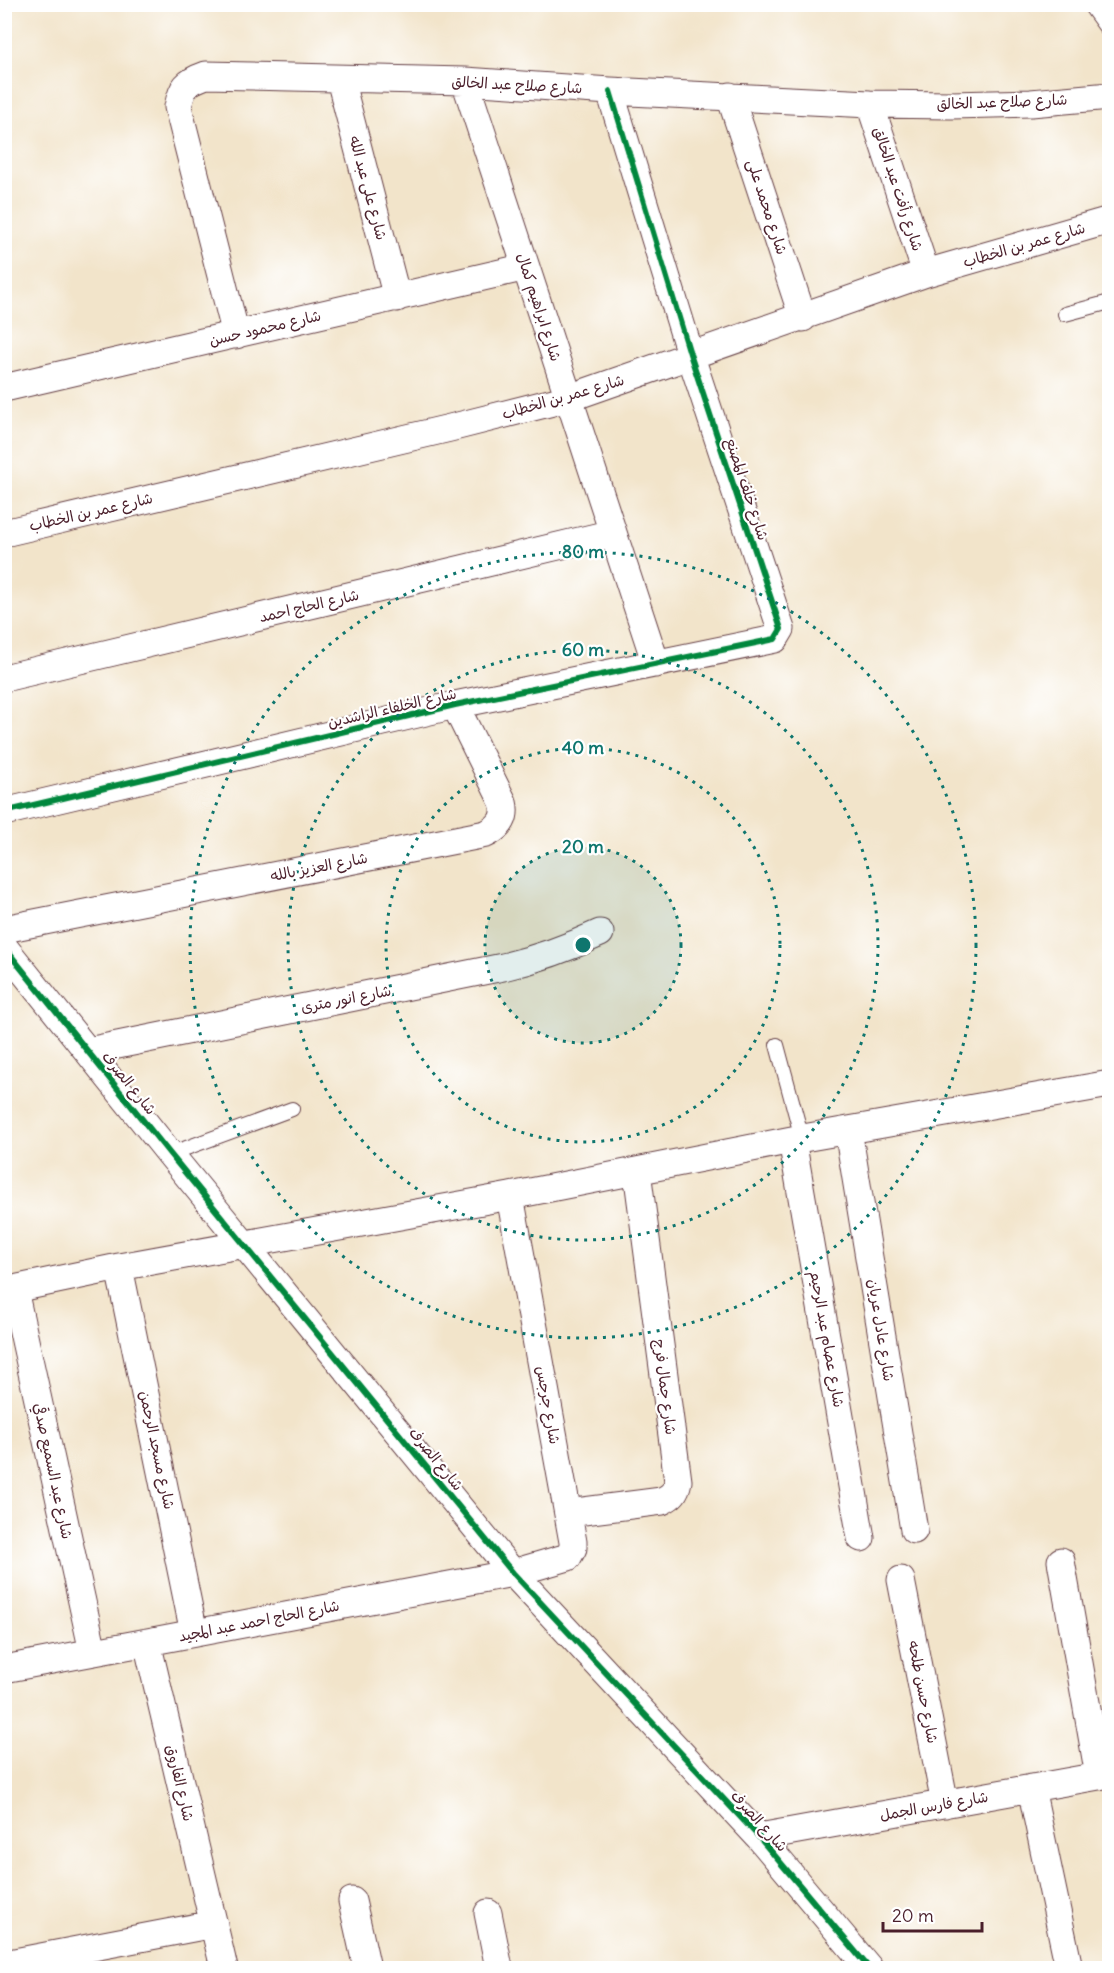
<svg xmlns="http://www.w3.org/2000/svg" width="1114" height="1973" font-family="Delius,'Playpen Sans Arabic',sans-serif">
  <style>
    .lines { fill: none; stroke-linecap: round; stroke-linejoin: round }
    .lane-casing { stroke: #633d43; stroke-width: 16 }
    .street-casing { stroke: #633d43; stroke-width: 29 }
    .lane { stroke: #fff; stroke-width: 14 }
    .street { stroke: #fff; stroke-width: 27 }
    .cycleway-casing { stroke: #fff; stroke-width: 10 }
    .cycleway { stroke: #00873e; stroke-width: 6 }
    .ring { fill: none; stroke: #0f766e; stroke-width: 3; stroke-dasharray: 3 6 }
    .labels { text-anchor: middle; stroke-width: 4.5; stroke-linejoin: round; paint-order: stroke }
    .street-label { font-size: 15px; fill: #4a1f2b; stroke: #fff }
    .centre { fill: #0f766e; stroke: #fff; stroke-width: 3 }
    .ring-label { font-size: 18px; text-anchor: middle; font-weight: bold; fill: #0f766e; stroke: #fff; stroke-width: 4.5; stroke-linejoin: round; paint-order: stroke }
  </style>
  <rect width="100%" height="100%" fill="#fff"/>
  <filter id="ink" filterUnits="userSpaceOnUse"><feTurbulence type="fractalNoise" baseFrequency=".0167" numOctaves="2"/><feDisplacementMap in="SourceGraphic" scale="12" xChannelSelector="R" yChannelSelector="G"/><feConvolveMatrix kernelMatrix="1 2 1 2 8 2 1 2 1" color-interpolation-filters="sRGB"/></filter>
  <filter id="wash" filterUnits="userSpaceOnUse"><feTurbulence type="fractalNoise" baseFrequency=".008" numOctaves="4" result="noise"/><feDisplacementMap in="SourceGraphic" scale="24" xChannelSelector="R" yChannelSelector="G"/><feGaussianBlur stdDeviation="1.35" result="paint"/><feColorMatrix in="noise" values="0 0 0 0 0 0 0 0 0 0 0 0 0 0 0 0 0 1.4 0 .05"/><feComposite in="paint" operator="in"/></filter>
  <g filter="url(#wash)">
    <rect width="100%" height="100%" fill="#f2e4ca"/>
  </g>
  <g filter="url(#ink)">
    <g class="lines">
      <g class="lane-casing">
        <path id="lane" d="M1065,314l45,-12
          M777,1045l25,93
          M170,1154l122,-45"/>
      </g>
      <g class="street-casing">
        <path id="street" d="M1097,4l13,18
          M340,79l57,219
          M465,81l191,583
          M730,96l73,222
          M870,104l56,169
          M236,335l-58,-228c4,-20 8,-25 28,-32l259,6 145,10 260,13 81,1 80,-2 79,-7
          M4,388l522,-121
          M4,533l446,-105 119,-30 357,-125 184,-53
          M4,678l609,-145
          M4,812l451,-107 320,-66 6,-10 -90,-272 -81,-266
          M4,929l482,-95c14,-7 21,-16 17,-32l-48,-97
          M4,947l166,207 343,419 246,264 110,131
          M88,1051l415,-84c34,-8 65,-19 97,-34
          M848,1130l66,400
          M792,1140l69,398
          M119,1267l75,366
          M14,1290l79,362
          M4,1291l115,-24 391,-71 282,-56 318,-56
          M568,1513l94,-12c10,-5 14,-9 16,-20l-41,-310
          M1061,1561l38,215
          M901,1580l44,224
          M147,1642l77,326
          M4,1669l509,-96 55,-16 5,-9v-6l-63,-346
          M1031,1788l38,180
          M759,1837l351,-63
          M352,1901l15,67
          M488,1913l11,55
          M4,1964l210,-40"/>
      </g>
      <use href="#lane" class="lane"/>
      <use href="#street" class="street"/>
      <g class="cycleway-casing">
        <path id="cycleway" d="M4,812l451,-107 320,-66 6,-10 -90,-272 -81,-266
          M4,947l166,207 343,419 246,264 110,131"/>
      </g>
      <use href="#cycleway" class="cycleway"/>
    </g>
  </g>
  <circle cx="583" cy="945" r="98" fill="#0f766e" fill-opacity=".12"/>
  <g class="ring">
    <circle cx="583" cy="945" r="98"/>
    <circle cx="583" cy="945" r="197"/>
    <circle cx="583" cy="945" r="295"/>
    <circle cx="583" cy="945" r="393"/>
  </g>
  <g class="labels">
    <g class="street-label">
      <text transform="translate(517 85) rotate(3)" y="5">شارع صلاح عبد الخالق</text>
      <text transform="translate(1002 102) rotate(-2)" y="5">شارع صلاح عبد الخالق</text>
      <text transform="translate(368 188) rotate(75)" y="5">شارع على عبد الله</text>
      <text transform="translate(898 189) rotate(72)" y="5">شارع رأفت عبد الخالق</text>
      <text transform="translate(767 207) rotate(72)" y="5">شارع محمد على</text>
      <text transform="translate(1024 245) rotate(-16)" y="5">شارع عمر بن الخطاب</text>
      <text transform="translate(539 307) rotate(72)" y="5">شارع ابراهيم كمال</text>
      <text transform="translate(265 328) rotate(-13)" y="5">شارع محمود حسن</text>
      <text transform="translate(563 397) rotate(-16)" y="5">شارع عمر بن الخطاب</text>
      <text transform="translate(747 489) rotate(72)" y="5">شارع خلف المصنع</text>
      <text transform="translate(91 512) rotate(-13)" y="5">شارع عمر بن الخطاب</text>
      <text transform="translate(309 606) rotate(-13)" y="5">شارع الحاج احمد</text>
      <text transform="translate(392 708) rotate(-13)" y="5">شارع الخلفاء الراشدين</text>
      <text transform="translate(319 867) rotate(-11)" y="5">شارع العزيز بالله</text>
      <text transform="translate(346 999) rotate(-11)" y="5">شارع انور مترى</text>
      <text transform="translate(129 1083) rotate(51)" y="5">شارع الصرف</text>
      <text transform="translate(881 1330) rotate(81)" y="5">شارع عادل عريان</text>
      <text transform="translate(827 1339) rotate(80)" y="5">شارع عصام عبد الرحيم</text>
      <text transform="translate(665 1387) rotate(83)" y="5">شارع جمال فرج</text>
      <text transform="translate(548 1405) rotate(80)" y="5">شارع جرجس</text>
      <text transform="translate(157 1450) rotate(78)" y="5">شارع مسجد الرحمن</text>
      <text transform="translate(436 1459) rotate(51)" y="5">شارع الصرف</text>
      <text transform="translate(53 1471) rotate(78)" y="5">شارع عبد السميع صدقي</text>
      <text transform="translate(259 1621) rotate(-11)" y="5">شارع الحاج احمد عبد المجيد</text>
      <text transform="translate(923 1692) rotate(79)" y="5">شارع حسن طلحه</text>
      <text transform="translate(180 1783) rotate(77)" y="5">شارع الفاروق</text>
      <text transform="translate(934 1806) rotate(-10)" y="5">شارع فارس الجمل</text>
      <text transform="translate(759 1821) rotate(48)" y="5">شارع الصرف</text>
    </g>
  </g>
  <circle cx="583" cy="945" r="9" class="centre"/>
  <g class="ring-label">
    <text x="583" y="558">80 m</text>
    <text x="583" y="656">60 m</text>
    <text x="583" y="754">40 m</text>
    <text x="583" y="853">20 m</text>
  </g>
  <rect width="1114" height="1973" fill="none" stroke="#fff" stroke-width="24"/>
  <path d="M883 1922v9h99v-9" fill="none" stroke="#4a1f2b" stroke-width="3"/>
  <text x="892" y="1922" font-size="18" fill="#4a1f2b" stroke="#ffffff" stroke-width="4.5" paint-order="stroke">20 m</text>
</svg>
